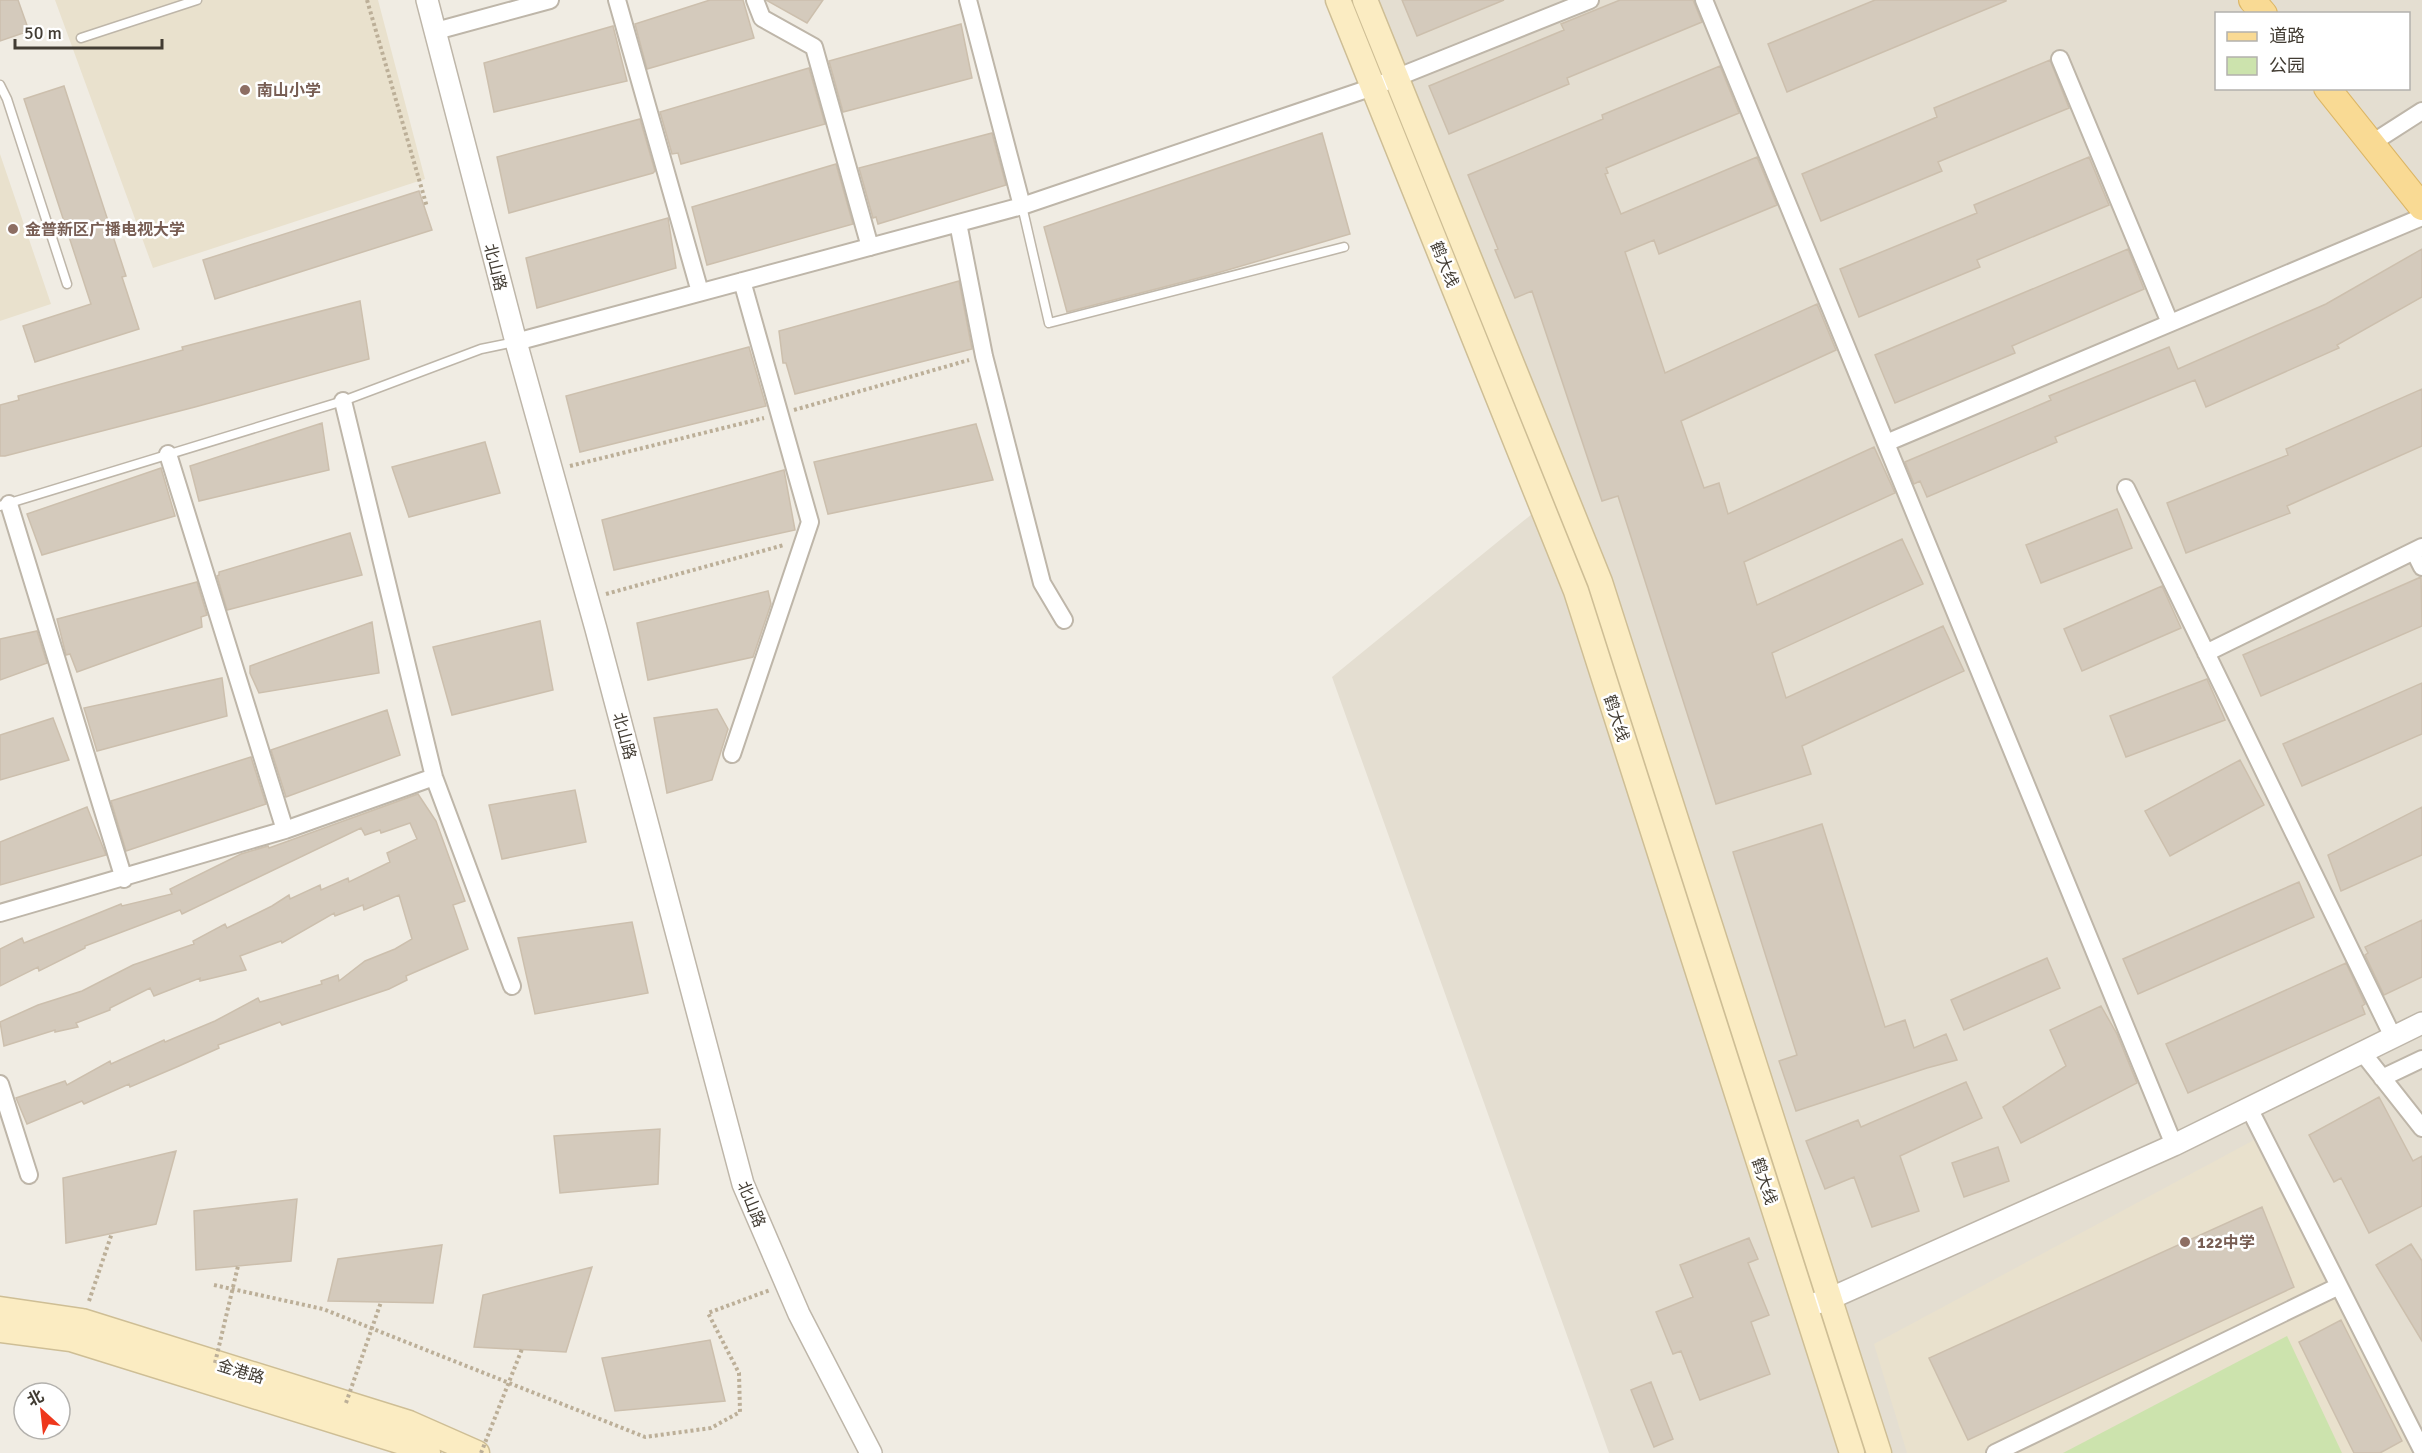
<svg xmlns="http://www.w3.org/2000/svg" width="2422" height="1453" font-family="Signika,'Noto Sans SC',sans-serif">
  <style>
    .residential { fill: #e4ded1; fill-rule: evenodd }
    .education { fill: #e9e1cd }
    .green { fill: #cce3ad }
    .building { fill: #d4cabc; stroke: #ccbfad; stroke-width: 1.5 }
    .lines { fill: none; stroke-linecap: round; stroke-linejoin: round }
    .service-casing { stroke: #beb6a9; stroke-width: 11 }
    .minor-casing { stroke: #beb6a9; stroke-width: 20 }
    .tertiary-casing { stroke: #beb6a9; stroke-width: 24 }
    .secondary-casing { stroke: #cebe95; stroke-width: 27 }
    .primary-casing { stroke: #dcb665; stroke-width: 28 }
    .path { stroke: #bcaf98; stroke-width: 4; stroke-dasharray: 3 3; stroke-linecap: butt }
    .service { stroke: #fff; stroke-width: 8 }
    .minor { stroke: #fff; stroke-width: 16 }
    .tertiary { stroke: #fff; stroke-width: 21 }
    .secondary { stroke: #fbecc2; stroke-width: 24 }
    .primary { stroke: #f9da94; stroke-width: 26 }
    .path-bridge { stroke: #bcaf98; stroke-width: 4; stroke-dasharray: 3 3; stroke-linecap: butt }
    .education-dot { fill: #8d6e63; stroke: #fff; stroke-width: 2 }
    .labels { text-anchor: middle; stroke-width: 5; stroke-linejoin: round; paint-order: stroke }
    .education-label { font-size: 16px; font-weight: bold; fill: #785e54; stroke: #fff; text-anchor: start }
    .street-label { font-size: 16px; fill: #423c33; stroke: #fff }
  </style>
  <rect width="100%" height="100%" fill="#f0ece3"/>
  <path class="residential" d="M1378,0h1044v1453h-813l-277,-776 238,-194zM2216,14h192v74h-192z"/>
  <path class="education" d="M55,0h323l47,179 -272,89z
    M0,154l51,150 -51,17z
    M2254,1140l160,313h-507l-33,-109z"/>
  <path class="green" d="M2287,1336l55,117h-279z"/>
  <path class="building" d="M0,0h18l11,31 -29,10z
    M710,0h33l11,38 -107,31 -12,-45z
    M766,0h57l-16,23z
    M1402,0h102l-87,36z
    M1620,0h73l9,22 -135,56 2,6 -120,50 -20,-48 135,-56 -3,-6z
    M1875,0h131v1l-219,91 -19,-48z
    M961,24l11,54 -129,34 -14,-51z
    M613,26l14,55 -133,31 -10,-49z
    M2050,60l19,48 -131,54 4,9 -121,50 -19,-47 135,-57 -3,-9z
    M1720,66l19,47 -133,55 2,5 -3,1 16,40 136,-57 20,48 -118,49 -5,-14 -29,12 40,121 152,-69 19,46 -155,71 23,67 15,-5 9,31 146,-67 21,46 -151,69 13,43 145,-66 21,45 -151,69 14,45 157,-72 21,45 -162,75 9,28 -95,30 -98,-308 -16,5 -70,-210 -17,7 -20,-48 3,-1 -30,-74 135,-56 -1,-4z
    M809,68l16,56 -144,40 -3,-11 -6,1 -12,-42z
    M64,86l62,190 -4,1 17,52 -104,33 -12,-36 68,-22 -67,-205z
    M640,119l15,52 -2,2 -144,40 -12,-56z
    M992,133l14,52 -128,39 -2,-7 -3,1 -14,-50z
    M1322,133l28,101 -136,40 -147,38 -23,-85z
    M2089,157l20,48 -132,55 3,7 -121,50 -19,-48 137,-56 -3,-8z
    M836,164l17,60 -146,41 -15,-58z
    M419,191l13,39 -217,69 -12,-39z
    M668,218l8,50 -139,40 -11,-50z
    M2128,249l16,40 -132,57 3,7 -120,50 -20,-48z
    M2422,249v48l-85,48 2,3 -133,59 -11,-27 -140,57 2,5 -130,55 -7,-16 -6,3 -9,-22 146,-62 -2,-4 120,-49 9,22 148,-65z
    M959,281l13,68 -177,45 -9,-31h-3l-4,-32z
    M360,301l9,58 -174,48 -190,49h-5v-51l19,-5 -1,-4 165,-46 -1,-3z
    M749,347l17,59 -186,46 -14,-56z
    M2422,389v57l-135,60 3,7 -104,40 -19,-50 121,-48 -2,-6z
    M322,423l7,47 -130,31 -9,-35z
    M976,424l17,56 -165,34 -14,-52z
    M485,442l15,51 -91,24 -17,-50z
    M161,468l14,48 -133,39 -15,-41z
    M784,470l11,60 -181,40 -12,-50z
    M2117,509l15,39 -91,35 -15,-38z
    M350,533l12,42 -135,35 -10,-34 2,-1v-3z
    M2421,577l1,49 -161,70 -18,-41z
    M197,582l10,33 -6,2 1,10 -125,45 -7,-18 -4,1 -9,-36z
    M2162,586l19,42 -99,43 -18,-42z
    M768,591l3,13 -18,53 -105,23 -11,-57z
    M540,621l13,69 -101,25 -19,-68z
    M372,622l7,51 -120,20 -9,-20v-7z
    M37,631l10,32 -47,17v-41z
    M222,678l5,38 -130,35 -13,-43z
    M2207,679l18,41 -99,37 -16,-41z
    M2422,683v51l-120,52 -19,-42z
    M717,709l11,20 -16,51 -45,13 -13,-75z
    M387,710l13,45 -114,42 -15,-47z
    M53,718l16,42 -69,20v-45z
    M251,757l15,47 -140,47 -15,-50z
    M2240,760l24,45 -94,51 -25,-45z
    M575,790l11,52 -84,17 -13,-54z
    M418,794l18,27 29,80 -12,4 15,44 -62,27 1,4 -18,9 -107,36 -2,-3 -62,23 1,3 -40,18 -49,21 -1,-3 -45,20 -2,-3 -55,23 -11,-26 49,-17 2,4 43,-24 1,3 53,-24 1,2 50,-21 43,-23 2,4 62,-18 -1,-3 17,-6 1,6 26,-20 30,-12 17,-10 -13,-44 -35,15 -1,-5 -28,11 -1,-3 -52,30 -1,-2 -41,15 6,14 -46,11v-3l-46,18 -4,-8 -40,20v2l-34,13 2,4 -23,5v-2l-51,16 -4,-24 38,-17 44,-14 51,-26 61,-21 -1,-3 32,-17 2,4 45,-22 17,-11 1,4 30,-14 1,5 27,-12 1,4 41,-20 -3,-9 30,-14 -7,-16 -29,10 -1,-3 -15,5 -4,-7 -179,86 -2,-4 -95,36v2l-46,23 -1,-4 -38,19v-37l22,-11 2,5 97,-39 1,2 50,-12 -2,-5 71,-35 27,-8 1,2z
    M87,807l19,48 -106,30v-43z
    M2422,807v48l-81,36 -13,-36z
    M1822,824l63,203 20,-7 9,28 32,-14 11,26 -30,8 -131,43 -17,-50 18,-6 -64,-203z
    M2299,882l15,35 -176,77 -15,-35z
    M2422,920v57l-38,18 -19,-40 3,-2 -3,-6z
    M632,922l16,71 -113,21 -17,-76z
    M2047,958l13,30 -96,42 -13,-30z
    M2346,963l19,41 -3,2 3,8 -177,79 -22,-49z
    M2101,1006l16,28 20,49 -116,60 -18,-36 63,-41 -16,-36z
    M1966,1082l16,36 -82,38 19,55 -47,16 -18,-50 -29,12 -19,-48 52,-21 3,7z
    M2379,1097l34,64 9,-5v50l-53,27 -28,-55 -7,4 -25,-47z
    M660,1129l-2,55 -98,9 -6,-57z
    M1998,1147l11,34 -45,16 -12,-34z
    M176,1151l-20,73 -90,19 -3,-65z
    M297,1199l-6,62 -95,9 -2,-59z
    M2262,1207l32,80 -326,153 -39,-82z
    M1749,1238l9,21 -10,4 21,52 -18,7 19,52 -70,26 -19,-49 -8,3 -17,-42 37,-15 -13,-32z
    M2411,1244l11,17v80l-46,-76z
    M442,1245l-9,58 -105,-2 10,-42z
    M592,1267l-26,85 -92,-5 9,-52z
    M2341,1320l61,121 -22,12h-26l-55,-111z
    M710,1340l15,61 -110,10 -13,-53z
    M1651,1382l22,57 -19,8 -23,-57z"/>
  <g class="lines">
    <g class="service-casing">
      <path id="service" d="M81,38l116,-38
        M0,85l7,14 60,185
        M1022,206l27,117 295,-76
        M0,506l343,-105 138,-52 34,-7"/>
    </g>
    <g class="minor-casing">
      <path id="minor" d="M617,0l83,292
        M755,0l7,18 52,29 56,200
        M968,0l54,206
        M1704,0l470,1145
        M436,31l114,-31
        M2060,59l110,264
        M2372,143l50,-32
        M958,223l26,133 58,227 22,37
        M516,342l506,-136 351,-119 217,-87
        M343,401l91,376 78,209
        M1886,443l536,-226
        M168,454l117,376
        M2126,488l267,549
        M9,504l115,375
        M2414,551l8,16
        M2206,653l216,-106
        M732,754l78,-232 -68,-241
        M0,913l285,-83 149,-53
        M2362,1052l60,76
        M2382,1078l40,-19
        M0,1084l29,91
        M2249,1108l173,342
        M1995,1453l344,-167"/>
    </g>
    <g class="tertiary-casing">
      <path id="tertiary" d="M427,0l89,342 80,287 147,555 56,130 72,139
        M1805,1307l24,-8 345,-154 248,-122"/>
    </g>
    <g class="secondary-casing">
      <path id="secondary" d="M1338,0l238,591 276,862
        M1365,0l235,582 279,871
        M0,1309l82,12 327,102 68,30
        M0,1330l71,9 331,103 26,11"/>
    </g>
    <g class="primary-casing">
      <path id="primary" d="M2252,0l12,14
        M2327,88l95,119"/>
    </g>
    <path class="path" d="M367,0l60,207
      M794,410l175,-50
      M570,466l194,-48
      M606,594l178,-49
      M214,1285l109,24 322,128 66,-9 29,-16 -1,-39 -31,-60 62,-23
      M89,1301l23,-68"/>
    <use href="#service" class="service"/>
    <use href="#minor" class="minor"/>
    <use href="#tertiary" class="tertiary"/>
    <use href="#secondary" class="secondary"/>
    <use href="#primary" class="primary"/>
    <path class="path-bridge" d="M215,1363l23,-97
      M346,1403l35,-101
      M481,1453l41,-104"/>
  </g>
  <g class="education-dot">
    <circle cx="245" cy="90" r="6"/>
    <circle cx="13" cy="229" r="6"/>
    <circle cx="2185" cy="1242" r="6"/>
  </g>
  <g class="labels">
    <g class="education-label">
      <text x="257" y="96">南山小学</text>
      <text x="25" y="235">金普新区广播电视大学</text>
      <text x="2197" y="1248">122中学</text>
    </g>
    <g class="street-label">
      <text transform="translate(1445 264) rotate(68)" y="6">鹤大线</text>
      <text transform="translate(496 267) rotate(76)" y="6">北山路</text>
      <text transform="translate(1617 718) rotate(72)" y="6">鹤大线</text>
      <text transform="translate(625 736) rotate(75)" y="6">北山路</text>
      <text transform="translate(1765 1181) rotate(72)" y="6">鹤大线</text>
      <text transform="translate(752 1204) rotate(68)" y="6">北山路</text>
      <text transform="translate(241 1371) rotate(17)" y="6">金港路</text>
    </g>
  </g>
  <rect x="2215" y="12" width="195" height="78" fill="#ffffff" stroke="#b3b1ad" stroke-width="1.5"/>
  <rect x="2227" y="32" width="30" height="9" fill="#f9da94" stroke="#b3b1ad" stroke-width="1.5"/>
  <text x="2269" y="42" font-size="18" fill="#423c33">道路</text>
  <rect x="2227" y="57" width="30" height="18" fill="#cce3ad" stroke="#b3b1ad" stroke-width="1.5"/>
  <text x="2269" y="72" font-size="18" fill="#423c33">公园</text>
  <g transform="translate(42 1411) rotate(333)"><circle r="28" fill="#ffffff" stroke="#b3b1ad" stroke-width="1.5"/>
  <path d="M0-4.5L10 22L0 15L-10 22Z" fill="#ee371c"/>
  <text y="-9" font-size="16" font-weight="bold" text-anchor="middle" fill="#423c33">北</text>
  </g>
  <path d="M15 39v9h147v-9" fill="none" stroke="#423c33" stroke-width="3"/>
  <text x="24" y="39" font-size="18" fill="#423c33" stroke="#ffffff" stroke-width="4.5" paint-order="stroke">50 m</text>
</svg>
